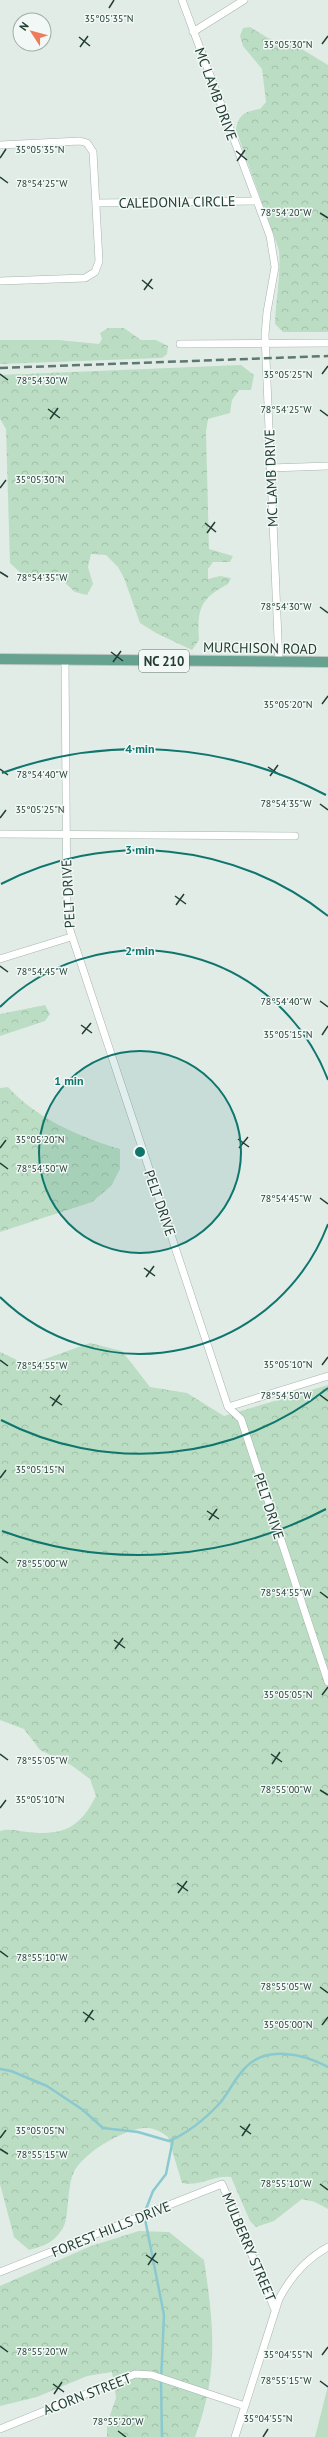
<svg xmlns="http://www.w3.org/2000/svg" width="328" height="2437" font-family="'PT Sans',sans-serif">
  <style>
    .forest { fill: url(#forest-crowns) }
    .green { fill: #bbddc3 }
    .lines { fill: none; stroke-linecap: round; stroke-linejoin: round }
    .stream { stroke: #8bc9d0; stroke-width: 2.5 }
    .minor-casing { stroke: #a5b4ae; stroke-width: 8 }
    .primary-casing { stroke: #c1c9c6; stroke-width: 12 }
    .minor { stroke: #fff; stroke-width: 7 }
    .primary { stroke: #67a18f; stroke-width: 10 }
    .rail { stroke: #5d7870; stroke-width: 2.5; stroke-dasharray: 8 4; stroke-linecap: butt }
    .ticks { fill: none; stroke: #223d34; stroke-width: 1.5 }
    .ring { fill: none; stroke: #0f766e; stroke-width: 2 }
    .labels { text-anchor: middle; stroke-width: 3; stroke-linejoin: round; paint-order: stroke }
    .shield { fill: #f2f8f5; stroke: #60756e; stroke-width: 1 }
    .shield-label { font-size: 13px; font-weight: bold; fill: #223d34 }
    .street-label { font-size: 14px; fill: #223d34; stroke: #f2f8f5 }
    .ticks-label { font-size: 10px; text-anchor: middle; fill: #223d34; stroke: #f2f8f5; stroke-width: 3; stroke-linejoin: round; paint-order: stroke }
    .centre { fill: #0f766e; stroke: #f2f8f5; stroke-width: 2 }
    .ring-label { font-size: 12px; text-anchor: middle; font-weight: bold; fill: #0f766e; stroke: #f2f8f5; stroke-width: 3; stroke-linejoin: round; paint-order: stroke }
  </style>
  <defs>
    <pattern id="forest-crowns" width="20" height="18" patternUnits="userSpaceOnUse"><rect width="20" height="18" fill="#bbddc3"/><path d="M2 6a3 3 0 1 1 6 0M12 15a3 3 0 1 1 6 0" fill="none" stroke="#a0bfa8"/></pattern>
  </defs>
  <rect width="100%" height="100%" fill="#e2ece7"/>
  <path class="forest" d="M250,27l18,11 32,10 28,17v267h-45l-8,-8c1,-26 6,-49 4,-74l-43,-120c2,-16 10,-19 24,-21l6,-7 -4,-33 -19,-23 -3,-10 3,-8z
    M108,328h16l17,12h15l12,6 -1,8 -5,4 -162,6v-24h59l40,4 3,-5 -2,-6z
    M241,365l13,10 -3,15h-12l-7,10 -2,13 -22,6 -2,13 3,117 24,7 -3,6h-17l-5,7v10l12,-3 11,2 -3,6c-28,15 -31,25 -29,56l-7,10 -36,-17 -16,-10 -16,-45 -6,-11 -12,-12 -15,-1 -3,13 5,17 -6,11 -12,-3 -12,-11 -39,-5 -14,-13 -4,-134 -6,-10v-44z
    M45,1005l5,9 -5,7 -45,15v-22z
    M8,1087c28,31 71,50 112,62v20l-9,17 -19,16 -92,30v-144z
    M90,1343l32,8 28,36 37,6 37,23 104,-31v824l-13,-7 -13,-3 -28,22 -18,6 -6,-6 -19,-44c-18,-2 -31,10 -49,6l-14,-46c-7,-5 -15,-10 -25,-9 -22,3 -61,25 -70,46 -6,14 -4,45 -10,54 -10,15 -16,17 -34,22l-15,-13 -14,-53v-353c9,-3 19,0 28,1 35,4 52,-4 68,-36l-6,-17 -19,-14 -31,-15 -16,-21 -24,-9v-368l28,13z
    M139,2231l30,1 35,28c10,66 15,113 -9,177h-88v-13l9,-26 -4,-26 -25,4 -50,21 -37,9v-120l91,-40z"/>
  <path class="green" d="M328,2386v51h-13z"/>
  <g class="lines">
    <path class="stream" d="M0,2069l11,2 36,15 36,24 20,18 35,4 31,9c19,-8 37,-23 51,-38 9,-11 15,-25 25,-35 21,-23 59,-14 83,-1
      M162,2437l-1,-55 3,-67 -20,-101 9,-23 13,-17 7,-35"/>
    <g class="minor-casing">
      <path id="minor" d="M182,0l88,236 5,31 -8,45 -2,23 14,327
        M193,32l51,-32
        M0,145l80,-4 7,2 6,9 6,109 -4,11 -10,6 -85,3
        M96,203l161,-2
        M180,344l148,-1
        M270,468l58,-2
        M65,660l2,261 161,486 13,12 87,263
        M0,834l295,2
        M0,959l71,-22
        M228,1407l100,-31
        M0,2272l222,-88 53,126
        M0,2429l135,-55 17,1 93,31
        M235,2437l44,-138c12,-23 27,-40 49,-52"/>
    </g>
    <g class="primary-casing">
      <path id="primary" d="M0,659l328,3"/>
    </g>
    <use href="#minor" class="minor"/>
    <use href="#primary" class="primary"/>
    <path class="rail" d="M0,368l328,-12"/>
  </g>
  <path class="ticks" d="M109,8l5,-8M79,37l11,9M322,44l6,-8M80,47l8,-11M236,151l11,9M0,158l6,-9M237,161l8,-11M0,177l8,6M320,213l8,5M142,280l11,9M144,290l8,-11M0,374l8,6M322,374l6,-8M48,409l12,9M320,410l8,6M50,419l8,-11M0,488l6,-8M205,523l11,9M207,533l8,-11M0,572l8,5M320,607l8,6M111,652l12,9M113,662l8,-11M322,704l6,-8M268,767l12,8M0,769l8,6M270,776l8,-11M320,804l8,6M0,818l6,-8M175,896l11,8M176,905l8,-11M0,966l8,6M320,1001l8,6M81,1025l11,8M82,1034l9,-11M322,1035l6,-9M238,1139l11,8M0,1148l6,-8M239,1148l9,-11M0,1163l8,6M320,1198l8,6M144,1268l11,8M146,1277l8,-11M0,1360l8,6M322,1365l6,-8M320,1395l8,6M50,1397l12,8M52,1406l8,-11M0,1478l6,-8M207,1511l12,8M209,1520l8,-11M0,1557l8,6M320,1592l8,6M114,1640l11,8M115,1649l8,-11M322,1695l6,-8M0,1754l8,6M271,1754l11,8M272,1764l8,-12M320,1790l8,5M0,1808l6,-8M177,1883l11,8M178,1893l9,-12M0,1951l8,6M320,1987l8,6M83,2012l11,8M85,2022l8,-12M322,2025l6,-8M240,2126l11,8M242,2136l8,-12M0,2138l6,-8M0,2149l8,5M320,2184l8,6M146,2255l12,8M148,2265l8,-12M0,2346l8,6M322,2355l6,-8M320,2381l8,6M53,2384l11,8M54,2394l8,-12M118,2431l8,6M263,2437l5,-8"/>
  <circle cx="140" cy="1152" r="101" fill="#0f766e" fill-opacity=".12"/>
  <g class="ring">
    <circle cx="140" cy="1152" r="101"/>
    <path d="M328 1224A201 201 0 0 1 0 1297M0 1007A201 201 0 0 1 328 1080"/>
    <path d="M328 1388A302 302 0 0 1 1 1420M1 884A302 302 0 0 1 328 916"/>
    <path d="M326 1509A403 403 0 0 1 2 1531M2 773A403 403 0 0 1 326 795"/>
  </g>
  <g class="labels">
    <rect class="shield" x="139" y="650" width="50" height="22" rx="3"/>
    <g class="shield-label">
      <text x="164" y="666">NC 210</text>
    </g>
    <g class="street-label">
      <text transform="translate(216 94) rotate(70)" y="5">MC LAMB DRIVE</text>
      <text transform="translate(177 202) rotate(-1)" y="5">CALEDONIA CIRCLE</text>
      <text transform="translate(271 478) rotate(-92)" y="5">MC LAMB DRIVE</text>
      <text transform="translate(260 648) rotate(1)" y="5">MURCHISON ROAD</text>
      <text transform="translate(68 894) rotate(-93)" y="5">PELT DRIVE</text>
      <text transform="translate(160 1203) rotate(71)" y="5">PELT DRIVE</text>
      <text transform="translate(269 1506) rotate(72)" y="5">PELT DRIVE</text>
      <text transform="translate(111 2229) rotate(-22)" y="5">FOREST HILLS DRIVE</text>
      <text transform="translate(249 2247) rotate(67)" y="5">MULBERRY STREET</text>
      <text transform="translate(87 2394) rotate(-21)" y="5">ACORN STREET</text>
    </g>
  </g>
  <g class="ticks-label">
    <text x="109" y="22">35°05'35"N</text>
    <text x="288" y="48">35°05'30"N</text>
    <text x="40" y="153">35°05'35"N</text>
    <text x="42" y="187">78°54'25"W</text>
    <text x="286" y="216">78°54'20"W</text>
    <text x="288" y="378">35°05'25"N</text>
    <text x="42" y="384">78°54'30"W</text>
    <text x="286" y="413">78°54'25"W</text>
    <text x="40" y="483">35°05'30"N</text>
    <text x="42" y="581">78°54'35"W</text>
    <text x="286" y="610">78°54'30"W</text>
    <text x="288" y="708">35°05'20"N</text>
    <text x="42" y="778">78°54'40"W</text>
    <text x="286" y="807">78°54'35"W</text>
    <text x="40" y="813">35°05'25"N</text>
    <text x="42" y="975">78°54'45"W</text>
    <text x="286" y="1005">78°54'40"W</text>
    <text x="288" y="1038">35°05'15"N</text>
    <text x="40" y="1143">35°05'20"N</text>
    <text x="42" y="1172">78°54'50"W</text>
    <text x="286" y="1202">78°54'45"W</text>
    <text x="288" y="1368">35°05'10"N</text>
    <text x="42" y="1369">78°54'55"W</text>
    <text x="286" y="1399">78°54'50"W</text>
    <text x="40" y="1473">35°05'15"N</text>
    <text x="42" y="1567">78°55'00"W</text>
    <text x="286" y="1596">78°54'55"W</text>
    <text x="288" y="1698">35°05'05"N</text>
    <text x="42" y="1764">78°55'05"W</text>
    <text x="286" y="1793">78°55'00"W</text>
    <text x="40" y="1803">35°05'10"N</text>
    <text x="42" y="1961">78°55'10"W</text>
    <text x="286" y="1990">78°55'05"W</text>
    <text x="288" y="2028">35°05'00"N</text>
    <text x="40" y="2134">35°05'05"N</text>
    <text x="42" y="2158">78°55'15"W</text>
    <text x="286" y="2187">78°55'10"W</text>
    <text x="42" y="2355">78°55'20"W</text>
    <text x="288" y="2358">35°04'55"N</text>
    <text x="286" y="2384">78°55'15"W</text>
    <text x="268" y="2422">35°04'55"N</text>
    <text x="118" y="2425">78°55'20"W</text>
  </g>
  <circle cx="140" cy="1152" r="6" class="centre"/>
  <g class="ring-label">
    <text x="140" y="753">4 min</text>
    <text x="140" y="854">3 min</text>
    <text x="140" y="955">2 min</text>
    <text x="69" y="1085">1 min</text>
  </g>
  <g transform="translate(32 32) rotate(306)"><circle r="19" fill="#f2f8f5" stroke="#9fada8"/>
  <path d="M0-3L7 15L0 10L-7 15Z" fill="#f07a5c"/>
  <text y="-6" font-size="11" font-weight="bold" text-anchor="middle" fill="#223d34">N</text>
  </g>
</svg>
